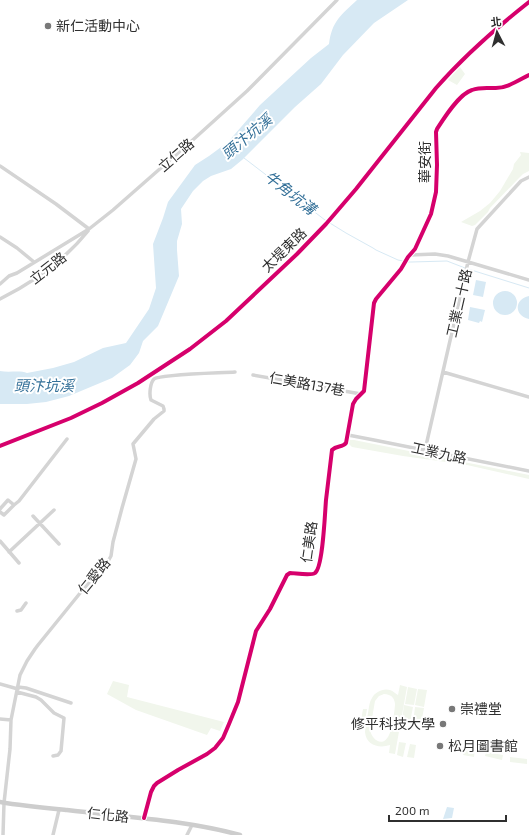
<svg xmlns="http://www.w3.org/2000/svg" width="529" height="835" font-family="'Exo 2','Noto Sans TC',sans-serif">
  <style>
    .green { fill: #f1f6ec; fill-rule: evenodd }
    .water { fill: #d7e9f4 }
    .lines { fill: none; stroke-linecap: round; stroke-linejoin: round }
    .stream { stroke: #d7e9f4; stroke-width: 1 }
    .minor { stroke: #d4d4d4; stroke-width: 3.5 }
    .secondary { stroke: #cdcdcd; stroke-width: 4.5 }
    .cycleway-casing { stroke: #fff; stroke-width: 6 }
    .cycleway { stroke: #d6006c; stroke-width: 4 }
    .poi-dot { fill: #787878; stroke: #fff; stroke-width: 1.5 }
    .labels { text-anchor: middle; stroke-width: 4; stroke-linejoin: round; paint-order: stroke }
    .poi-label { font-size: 14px; fill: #2f2f2f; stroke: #fff; text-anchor: start }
    .street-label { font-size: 14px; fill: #2f2f2f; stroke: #fff }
    .water-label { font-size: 15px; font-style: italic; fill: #357199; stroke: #fff }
  </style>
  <rect width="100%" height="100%" fill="#fff"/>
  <path class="green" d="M460,67l5,7 -8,11 -9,-5z
    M520,152l9,1v18l-6,3 -4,4 -29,30 -2,4 -13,13 -3,1 -11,-4 19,-11 10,-8 10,-12 13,-22 1,-5 7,-9z
    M350,440h4l175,35v4l-62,-14 -64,-9 -51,-9 -3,-3z
    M113,681l16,4 -2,12 97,25 -4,9 -9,-3 -4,7 -71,-25 -29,-16z
    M400,685l7,2 -12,67 -6,-1 1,-8c-11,4 -24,0 -25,-13 0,-6 2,-13 3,-19 1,-4 1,-11 4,-15 3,-6 11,-10 18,-8 3,1 6,4 8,5zM384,694c3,0 7,1 9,4 1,1 2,5 2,6 0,5 -3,27 -6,31 -6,13 -17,5 -19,-5l5,-29 4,-5z
    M408,687l9,2 -3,16 -9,-1z
    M418,689l9,1 -3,17 -9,-2z
    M404,705l9,2 -3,16 -8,-2z
    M415,707l9,1 -3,16 -8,-1z
    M363,709h4l-3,18 -4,-1z
    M399,742l7,1 -3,14 -6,-2z
    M410,744l6,1 -2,13 -7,-1z
    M465,746l10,1 -1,10 -11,-2z
    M486,752l17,3 -1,5 -17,-4z
    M510,757l17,2v5l-17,-2z"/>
  <path class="water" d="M357,0h51l-34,23 -31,32 -22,29 -26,23 -53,53 -11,9 -20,7 -8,5 -10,10 -12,18 1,15 -5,17v9l2,26 -21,50 -15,15 -4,12 -9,12 -18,13 -43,18 -23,6 -19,2h-27v-33c9,2 20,-1 27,2l26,-5 21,-6 29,-14 23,-5 23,-34 7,-21 -3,-44 10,-26 5,-16 27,-37 14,-9 19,-14 32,-37 51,-47 18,-14c3,-23 12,-29 28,-44z
    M476,280l10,2 -3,15 -10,-2z
    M493 303a12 12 0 1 1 24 0a12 12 0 1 1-24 0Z
    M529,296v23c-15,-3 -15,-20 0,-23z
    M470,307l15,3 -3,12 -2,-1 -1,2 -11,-3z
    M447,807l7,1 -2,10 -9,1z"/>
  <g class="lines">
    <path class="stream" d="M244,158l81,62 21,13 27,15 3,2 22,10 5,1
      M406,262h5l36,-1 18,7
      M468,269l61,19"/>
    <path class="minor" d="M0,166l56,38 33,25
      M0,237l17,11 17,14
      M410,255l25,-1 13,2 81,24
      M0,284l9,-8 8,-3 72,-44 24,-19 82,-72 52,-47 90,-91
      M0,299c34,-17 64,-38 88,-68
      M443,372l86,25
      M253,375l108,19
      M348,435l26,5 155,31
      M0,446l71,-28 31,-15 36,-20 52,-34 36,-28 71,-67 29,-30 30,-35 80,-101c28,-32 60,-60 93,-86
      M425,450l43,-188 9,-33 44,-48 8,-4
      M0,509l8,-9 6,5 5,-4 48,-62
      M0,512l4,3 10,-10
      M33,516l26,28
      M0,541l19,22
      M9,552l45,-42
      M17,611l4,-1 5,-7
      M0,684l18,5
      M18,687l8,1 45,15
      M17,692l19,5 5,3 13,13 10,5 -3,33 -3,4 -5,1
      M0,719l11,1
      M144,818l7,-26 3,-6 3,-3 21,-13 29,-16 8,-6 8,-10 6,-14 9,-22 18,-71 14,-22 17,-34 3,-2c5,0 21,3 25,0 8,-5 10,-62 11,-73 2,-17 4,-33 6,-50 5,-5 10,-2 14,-7l7,-39 3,-5 8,-8 10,-88 2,-4 25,-30 7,-12 7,-8 16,-35 5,-22 1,-27 -1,-33 1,-3c7,-11 22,-35 35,-39 8,-3 14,-2 22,-2 12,1 25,-8 35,-13
      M3,835l1,-32 6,-54 1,-29 9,-45 7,-14 8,-12 3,-4 47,-58 22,-24 4,-7 2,-14 9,-34 14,-49 -3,-15 21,-25 10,-8v-2l-1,-3 -12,-6c-2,-5 -1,-17 3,-21 6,-5 69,-6 81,-7
      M53,835l6,-25
      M187,835l5,-10"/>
    <path class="secondary" d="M0,802c22,4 45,6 67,8 58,7 117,10 173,25"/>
    <g class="cycleway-casing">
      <path id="cycleway" d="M0,446l71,-28 31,-15 36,-20 52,-34 36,-28 71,-67 29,-30 30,-35 80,-101c28,-32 60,-60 93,-86
        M144,818l7,-26 3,-6 3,-3 21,-13 29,-16 8,-6 8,-10 6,-14 9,-22 18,-71 14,-22 17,-34 3,-2c5,0 21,3 25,0 8,-5 10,-62 11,-73 2,-17 4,-33 6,-50 5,-5 10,-2 14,-7l7,-39 3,-5 8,-8 10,-88 2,-4 25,-30 7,-12 7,-8 16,-35 5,-22 1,-27 -1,-33 1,-3c7,-11 22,-35 35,-39 8,-3 14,-2 22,-2 12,1 25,-8 35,-13"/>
    </g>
    <use href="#cycleway" class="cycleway"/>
  </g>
  <g class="poi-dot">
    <circle cx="48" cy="26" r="4"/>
    <circle cx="452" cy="709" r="4"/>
    <circle cx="443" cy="724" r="4"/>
    <circle cx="440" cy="746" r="4"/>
  </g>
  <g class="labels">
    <g class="poi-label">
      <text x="56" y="31">新仁活動中心</text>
      <text x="460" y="714">崇禮堂</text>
      <text x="435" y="729" text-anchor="end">修平科技大學</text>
      <text x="448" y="751">松月圖書館</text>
    </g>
    <g class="street-label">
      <text transform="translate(176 155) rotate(-41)" y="5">立仁路</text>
      <text transform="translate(425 162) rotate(-90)" y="5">華安街</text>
      <text transform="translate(284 250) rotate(-44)" y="5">太堤東路</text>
      <text transform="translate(48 268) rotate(-38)" y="5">立元路</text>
      <text transform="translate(459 303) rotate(-77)" y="5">工業二十路</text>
      <text transform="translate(307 384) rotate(10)" y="5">仁美路137巷</text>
      <text transform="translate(439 453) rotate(12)" y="5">工業九路</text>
      <text transform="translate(309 542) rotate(-82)" y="5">仁美路</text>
      <text transform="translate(94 576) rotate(-51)" y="5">仁愛路</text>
      <text transform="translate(108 815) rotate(6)" y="5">仁化路</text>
    </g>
    <g class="water-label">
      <text transform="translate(247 137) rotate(-40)" y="5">頭汴坑溪</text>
      <text transform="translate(290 193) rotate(38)" y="5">牛角坑溝</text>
      <text x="44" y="391">頭汴坑溪</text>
    </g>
  </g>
  <g transform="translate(497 32) rotate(354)" stroke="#ffffff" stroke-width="3" paint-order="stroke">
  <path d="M0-3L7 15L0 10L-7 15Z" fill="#2f2f2f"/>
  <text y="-6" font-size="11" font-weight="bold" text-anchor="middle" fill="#2f2f2f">北</text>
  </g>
  <path d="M389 815v6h117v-6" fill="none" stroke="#2f2f2f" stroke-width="2"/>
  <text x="395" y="815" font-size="12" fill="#2f2f2f" stroke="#ffffff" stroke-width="3" paint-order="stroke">200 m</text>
</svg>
